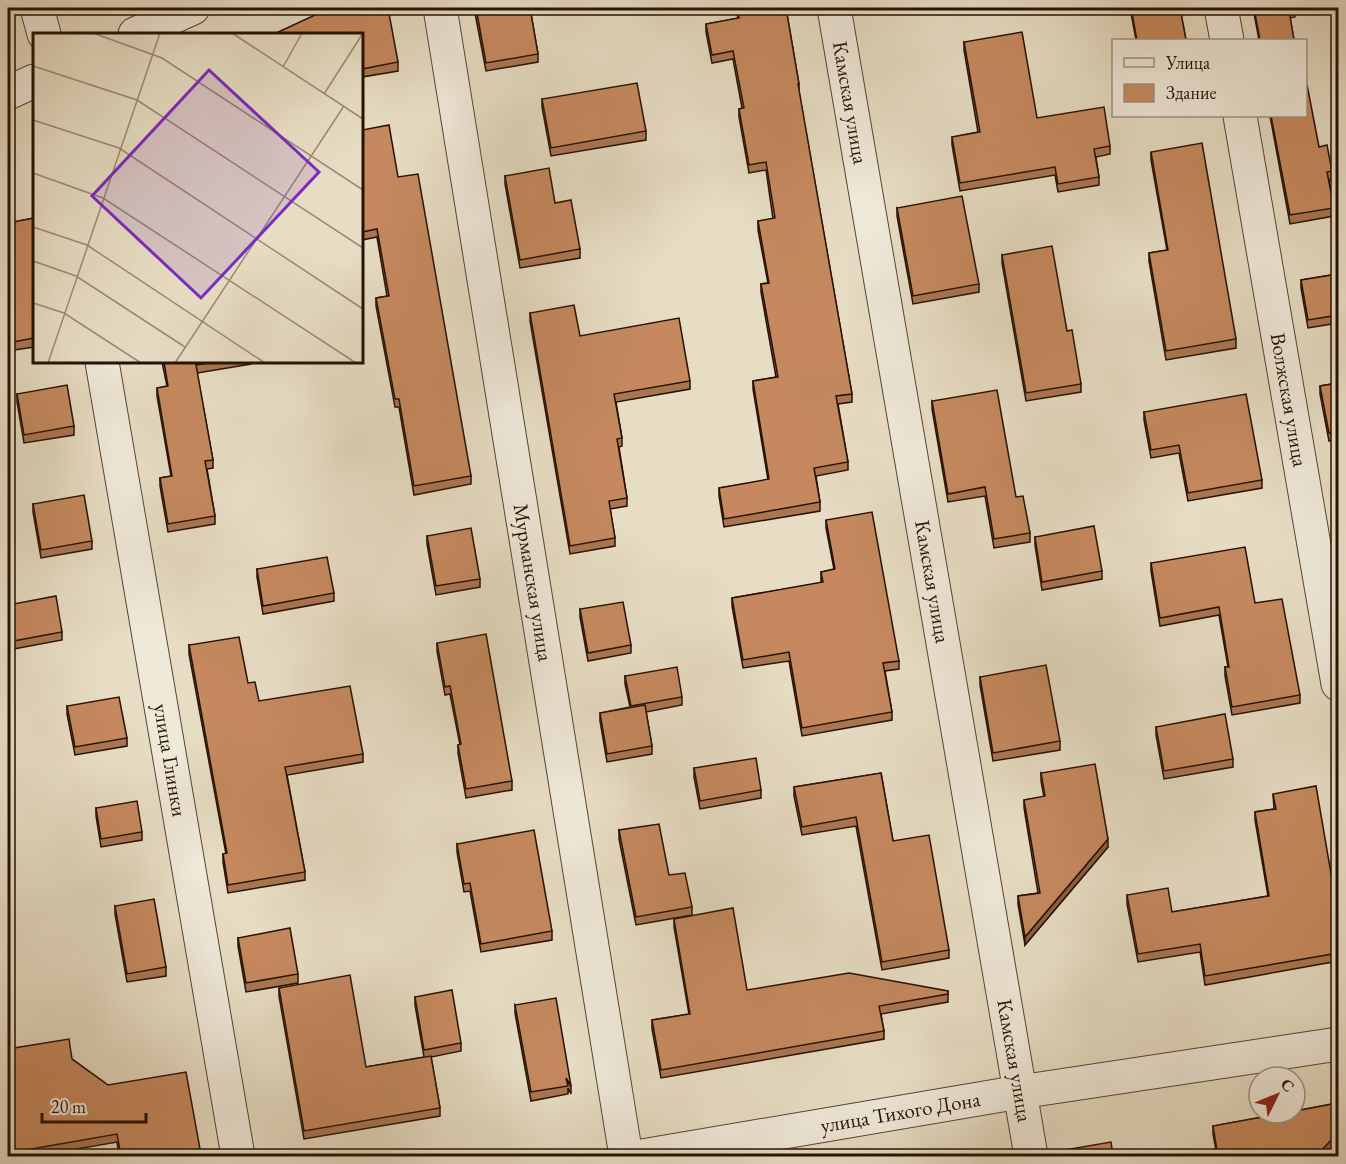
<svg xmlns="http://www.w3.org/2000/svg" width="1346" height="1164" font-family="'EB Garamond',serif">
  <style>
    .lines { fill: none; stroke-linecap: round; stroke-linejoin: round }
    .minor-casing { stroke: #564434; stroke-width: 35 }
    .tertiary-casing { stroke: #564434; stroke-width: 35 }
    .minor { stroke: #efe9d9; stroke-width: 33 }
    .tertiary { stroke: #efe9d9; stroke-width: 33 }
    .wall { fill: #aa7652; stroke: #261104; stroke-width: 1.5 }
    .shaded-wall { fill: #8b6042; stroke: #261104; stroke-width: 1.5 }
    .building { fill: #c6895f; stroke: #261104; stroke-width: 1.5 }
    .labels { text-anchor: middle; stroke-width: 6; stroke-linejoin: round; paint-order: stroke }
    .street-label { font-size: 21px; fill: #261104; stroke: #efe9d9 }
    .inset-road { fill: none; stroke: #9a8b77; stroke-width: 1.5 }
    .view { fill: #7b2cbf; fill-opacity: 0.15; stroke: #7b2cbf; stroke-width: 3 }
    .inset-edge { fill: none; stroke: #261104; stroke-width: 3 }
  </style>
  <rect width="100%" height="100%" fill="#e7ddc4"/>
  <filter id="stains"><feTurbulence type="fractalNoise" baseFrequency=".00333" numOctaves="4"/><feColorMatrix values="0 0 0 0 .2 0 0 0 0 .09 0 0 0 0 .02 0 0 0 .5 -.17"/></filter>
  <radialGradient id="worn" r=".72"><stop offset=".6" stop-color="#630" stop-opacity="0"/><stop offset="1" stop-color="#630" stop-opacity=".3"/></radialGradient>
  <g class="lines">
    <g class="minor-casing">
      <g id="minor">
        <path id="s1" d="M440,8l186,1148"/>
        <path id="s2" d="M834,8l197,1148"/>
        <path d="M1221,8l6,32"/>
        <path d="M135,34l58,-26"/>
        <path d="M8,93l26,-12"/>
        <path id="s3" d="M1240,116l98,568"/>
        <path id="s4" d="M642,1156l378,-64 318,-48"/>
      </g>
    </g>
    <g class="tertiary-casing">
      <g id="tertiary">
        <path d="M37,8l7,26"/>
        <path id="s5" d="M102,362l136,794"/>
      </g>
    </g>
    <use href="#minor" class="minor"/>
    <use href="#tertiary" class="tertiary"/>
  </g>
  <path class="wall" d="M474,8h56l8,46v8l-52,9z
    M736,8h50l13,76v8l53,302v8l-14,2 10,58v8l-32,6 4,26v9l-96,16 -5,-31v-8l49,-8 -15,-91v-8l23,-4 -15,-85v-8l7,-1 -10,-53v-9l15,-2 -7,-49 -17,3 -10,-56v-8l3,-1 -9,-49 -21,4 -6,-31v-8l32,-6z
    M1130,8h50l6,32h-50z
    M1253,8h41l1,9 -5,1 4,22h-35z
    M362,34l36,28v9l-36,6z
    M964,42l73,76 73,28v8l-14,3 3,20v8l-41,7 -3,-17 -95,16 -8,-46v-8l26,-5 -14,-82z
    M542,99l104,32v9l-95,16 -9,-49z
    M1270,116h35l14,31 13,24v8l-3,1 5,28v8l-44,8z
    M362,130l36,47 73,299v8l-57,11 -15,-88h-4l-19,-101v-8l11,-2 -10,-59 -15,3z
    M1151,152l85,187v9l-70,12 -17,-99v-8l18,-3 -16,-90z
    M505,176l50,27 25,46v9l-60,10 -15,-84z
    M897,208l82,76v8l-66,12 -16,-88z
    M34,218v129l-26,4v-128z
    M1002,255l65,76 14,53v8l-55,9 -24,-138z
    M1338,274v49l-30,5 -7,-40v-8z
    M530,313l50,23 110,45v8l-74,13 6,36v8l-3,1 8,51v8l-17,3 5,29v8l-45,8 -40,-233z
    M162,362h89v2l-54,9 16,87v8l-6,1 8,47v8l-47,8 -8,-46v-8l11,-2 -14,-80v-8l10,-2z
    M1338,383v56l-9,2 -9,-47v-8z
    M17,394l57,32v9l-50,8 -7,-41z
    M932,401l84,96 14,36v9l-36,6 -9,-52 -37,6 -16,-93z
    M1144,412l118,68v8l-74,13 -9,-48 -28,5 -7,-38z
    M33,504l59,37v8l-51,9 -8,-46z
    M826,520l73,141v8l-14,2 7,41v8l-90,16 -13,-75 -46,7 -11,-62v-8l89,-15v-11l13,-3 -8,-41z
    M427,536l53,43v8l-44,8 -9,-51z
    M1035,537l67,34v8l-60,11 -7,-45z
    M1151,563l104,40 45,92v8l-68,12 -7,-39v-9h3l-9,-52 -59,11 -9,-55z
    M257,569l77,24v8l-71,13 -6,-37z
    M8,605l54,27v8l-54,10z
    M580,609l51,36v8l-43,8 -8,-44z
    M437,643l75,138v9l-46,8 -8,-45v-8h2l-10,-51 -5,1 -8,-44z
    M189,645l59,38 11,18 104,53v8l-76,13 18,97v8l-77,13 -5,-31v-8h3l-37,-200z
    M625,676l57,21v8l-36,7 6,34v8l-45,8 -7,-41v-8l30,-6 -5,-23z
    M980,677l80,64v9l-67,11 -13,-76z
    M67,706l60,32v8l-52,9 -8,-41z
    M1156,727l77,32v8l-69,12 -8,-44z
    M694,768l67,22v8l-61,11 -6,-32z
    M881,773l12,68 56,109v8l-67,12 -26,-144 -54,9 -8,-39v-9z
    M1041,773l67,74 -83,98 -7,-41v-8l20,-3 -14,-85v-8l20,-3 -3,-16z
    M1273,794l65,120v47l-133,24 -5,-33 -62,10 -11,-58v-9l45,17 96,-16 -13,-76v-8l19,-3z
    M96,808l46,24v8l-41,7 -5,-31z
    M619,830l50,45 23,32v8l-56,10 -17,-86z
    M457,844l95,87v9l-71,12 -11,-61 -6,1 -7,-40z
    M115,906l51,61v9l-39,6 -12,-68z
    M674,919l73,71 201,1v11l-67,12 3,17v8l-223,39 -9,-49v-9l37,-6 -15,-87z
    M238,938l60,36v9l-52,9 -8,-46z
    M279,988l87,79 58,-10 -9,-52v-8l46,46v8l-30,6 9,51v8l-136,23 -25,-143z
    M515,1005l56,81v8l-3,-6v6l-37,7 -16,-88z
    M8,1049l64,10 36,26 92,64 1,7h-82l-2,-14 -81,14h-28z
    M1338,1103v53h-2l-2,-11 -11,11h-106l-4,-22v-8z"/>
  <path class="shaded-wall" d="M1108,839v8l-83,98v-8z
    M1334,1137v8l-11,11h-7z"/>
  <path class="building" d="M330,8h58l10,54 -36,7v-35h-88z
    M476,8h54l8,46 -52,9z
    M737,8h49l13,76h-1l54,310 -16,2 12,66 -34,6 6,34 -96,17 -5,-31 50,-9 -16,-98 25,-4 -17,-93 8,-1 -11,-62 17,-3 -9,-56 -17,3 -10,-56 5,-1 -11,-57 -21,4 -6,-31 33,-6z
    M1131,8h49l6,32h-49z
    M1254,8h40l1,1 -6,1 5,30h-34z
    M1022,32l15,86 67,-11 6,39 -16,3 5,28 -41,7 -3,-17 -95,16 -8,-46 28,-5 -16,-90z
    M1305,74l14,73 8,-2 5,26 -5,1 7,36 -44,7 -19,-99h34z
    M637,83l9,48 -95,17 -9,-49z
    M389,125l9,52 20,-3 53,302 -57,10 -15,-87h-4l-19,-101 13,-2 -12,-67 -15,3v-102z
    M1202,143l34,196 -70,12 -17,-98 19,-3 -17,-98z
    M549,168l6,35 16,-3 9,49 -60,11 -15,-84z
    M962,196l17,88 -66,12 -16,-88z
    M34,218v120l-26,5v-120z
    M1052,246l15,85 5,-1 9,54 -55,9 -24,-138z
    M1338,274v41l-30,5 -7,-40z
    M574,305l6,31 99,-18 11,63 -76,13 8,44 -5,1 10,59 -18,3 6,37 -45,8 -40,-233z
    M164,362h52l-20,3 17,95 -8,1 10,55 -47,8 -8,-46 12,-2 -15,-88 11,-2z
    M1338,383v48l-9,2 -9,-47z
    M67,385l7,41 -50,9 -7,-41z
    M997,390l19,107 7,-1 7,37 -36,6 -9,-52 -37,7 -16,-93z
    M1246,394l16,86 -74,13 -9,-48 -28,5 -7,-38z
    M84,495l8,46 -51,9 -8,-46z
    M872,512l27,149 -16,2 9,49 -90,16 -13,-76 -46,8 -11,-62 91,-16 -2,-10 14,-3 -9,-49z
    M1094,526l8,45 -60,11 -7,-45z
    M471,528l9,51 -44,7 -9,-50z
    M1245,547l10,56 27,-4 18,96 -68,12 -7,-40h4l-10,-60 -59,11 -9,-55z
    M327,557l7,36 -71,13 -6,-37z
    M56,596l6,36 -54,10v-37z
    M623,602l8,43 -43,8 -8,-44z
    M486,634l26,147 -46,8 -8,-44 3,-1 -11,-58 -5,1 -8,-44z
    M239,637l9,46 7,-1 4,19 91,-15 13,68 -78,13 20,105 -77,13 -5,-31 4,-1 -38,-208z
    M1046,665l14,76 -67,12 -13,-76z
    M677,667l5,30 -51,9 -6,-30z
    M119,697l8,41 -52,9 -8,-41z
    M645,705l7,41 -45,8 -7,-41z
    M1225,714l8,45 -69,12 -8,-44z
    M756,758l5,32 -61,11 -6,-33z
    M1095,764l13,75 -83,98 -7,-41 22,-3 -16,-93 21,-4 -4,-23z
    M881,773l12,68 36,-6 20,115 -67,12 -26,-145 -54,10 -8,-40z
    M1316,786l22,128v39l-133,23 -5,-32 -62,10 -11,-59 41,-7 4,24 97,-16 -14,-84 21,-3 -3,-15z
    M137,801l5,31 -41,7 -5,-31z
    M659,824l10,51 16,-2 7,34 -56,10 -17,-87z
    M534,830l18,101 -71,13 -11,-61 -6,1 -7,-40z
    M154,899l12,68 -39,7 -12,-68z
    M733,908l14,82 102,-17 99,18v3l-69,12 5,25 -223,39 -9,-50 38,-6 -16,-95z
    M290,928l8,46 -52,9 -8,-45z
    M350,975l16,92 65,-11 9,52 -136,23 -25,-143z
    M452,990l9,53 -37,7 -9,-53z
    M556,998l15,88 -5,-8 2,8 -37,6 -16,-87z
    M69,1039l3,20 36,26 78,-13 14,77 -5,1 6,5 -11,1h-69l-4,-22 -109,19v-104z
    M1338,1103v53l-4,-19 -18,19h-98l-5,-30 72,-13h10v-2z
    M1111,1142l2,14h-54l-1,-5z"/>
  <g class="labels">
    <g class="street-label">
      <text dy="7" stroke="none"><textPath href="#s2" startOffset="96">Камская улица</textPath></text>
      <text dy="7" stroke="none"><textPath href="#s3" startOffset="288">Волжская улица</textPath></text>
      <text dy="7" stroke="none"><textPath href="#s1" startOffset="582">Мурманская улица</textPath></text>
      <text dy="7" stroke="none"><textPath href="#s2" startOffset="582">Камская улица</textPath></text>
      <text dy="7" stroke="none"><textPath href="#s5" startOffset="404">улица Глинки</textPath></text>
      <text dy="7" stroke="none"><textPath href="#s2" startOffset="1068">Камская улица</textPath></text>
      <text dy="7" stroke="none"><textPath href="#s4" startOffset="262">улица Тихого Дона</textPath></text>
    </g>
  </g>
  <g transform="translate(33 33)">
    <rect width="330" height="330" fill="#e7ddc4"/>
    <path class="inset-road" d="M60,0l69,25 201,132M199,0l131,86M0,33l104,34 226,148M250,34l19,-34M291,61l39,-61M0,87l86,28 244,161M0,140l70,25 253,165M0,194l54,18 178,118M0,228l43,15 109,71M0,270l31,10 77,50M15,330l112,-330M142,330l169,-257"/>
    <path class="view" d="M176,37l110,102 -118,126 -109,-102z"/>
    <rect width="330" height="330" class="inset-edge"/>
  </g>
  <rect width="1346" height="1164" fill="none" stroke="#e7ddc4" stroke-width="30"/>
  <rect x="9" y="9" width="1328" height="1146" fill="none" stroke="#261104" stroke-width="3"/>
  <rect x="15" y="15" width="1316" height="1134" fill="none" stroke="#261104" stroke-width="1.5"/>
  <rect x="1112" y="39" width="195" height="78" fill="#efe9d9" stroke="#9f9384" stroke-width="1.5"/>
  <rect x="1124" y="58" width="30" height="9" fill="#efe9d9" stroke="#9f9384" stroke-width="1.5"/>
  <text x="1166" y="69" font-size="18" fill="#261104">Улица</text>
  <rect x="1124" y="84" width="30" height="18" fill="#c6895f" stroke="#9f9384" stroke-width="1.5"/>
  <text x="1166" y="99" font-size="18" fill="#261104">Здание</text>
  <g transform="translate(1277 1095) rotate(47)"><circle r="28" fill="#efe9d9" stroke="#9f9384" stroke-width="1.5"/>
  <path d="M0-4.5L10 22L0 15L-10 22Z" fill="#8f2418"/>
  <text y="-9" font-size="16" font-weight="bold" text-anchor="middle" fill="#261104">С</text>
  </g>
  <path d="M42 1113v9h104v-9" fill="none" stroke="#261104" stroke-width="3"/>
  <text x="51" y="1113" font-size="18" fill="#261104" stroke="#efe9d9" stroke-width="4.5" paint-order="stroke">20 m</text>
  <rect width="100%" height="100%" filter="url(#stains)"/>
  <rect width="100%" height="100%" fill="url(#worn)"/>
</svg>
